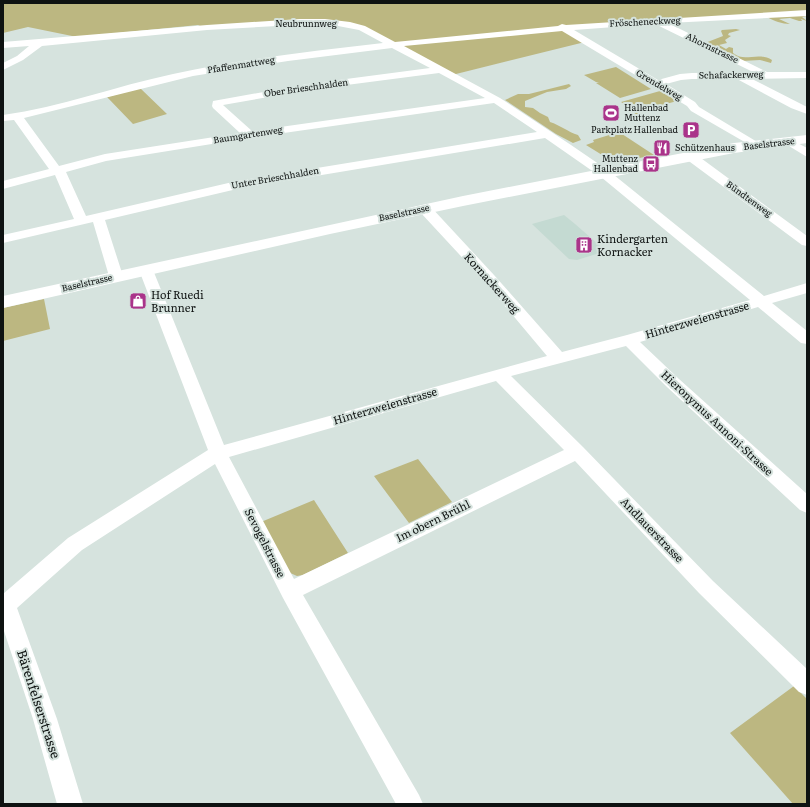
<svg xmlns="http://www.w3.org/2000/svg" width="810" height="807" font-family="Literata,serif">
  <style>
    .built { fill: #c4dad2 }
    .green { fill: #bcb781 }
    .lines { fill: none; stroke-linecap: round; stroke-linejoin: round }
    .street { fill: #fff; fill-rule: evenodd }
    .secondary { fill: #fff; fill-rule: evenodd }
    .labels { text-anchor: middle; stroke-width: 4; stroke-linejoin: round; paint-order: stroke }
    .far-street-label { font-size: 9px; fill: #0e1211; stroke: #d6e3de }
    .far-poi-label { font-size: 9px; fill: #0e1211; stroke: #d6e3de; text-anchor: start }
    .poi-label { font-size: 11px; fill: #0e1211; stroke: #d6e3de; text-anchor: start }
    .street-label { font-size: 11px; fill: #0e1211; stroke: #d6e3de }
    .near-street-label { font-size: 13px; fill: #0e1211; stroke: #d6e3de }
  </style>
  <rect width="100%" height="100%" fill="#d6e3de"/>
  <path class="built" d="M564,215l11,9 31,27 -29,9 -8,-1 -37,-35z"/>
  <path class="green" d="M3,3h804v13l-5,1 5,4 -6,-2 1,2h-3l-9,-3 -11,1 11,5c-8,0 -16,-3 -23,-7l-204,10 22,15 -133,33 -84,-45 -30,-7 -136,4 -4,-2 -121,12 -49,-10 -25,6z
    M736,29l4,1 -11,3 -1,2 3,1 -6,4 2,3 -8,2 7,4 3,-2 4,1v5c12,10 24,-2 39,7l-1,3 -11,-3 -18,1 -37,-18 18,-7 -2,-5 1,-1z
    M616,67l35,22 -31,9 -24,-15 3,-1h-3l-12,-7z
    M569,84l2,2 -5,3 -19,3 -22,9v6l8,1 7,5 8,4 2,5c10,3 18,10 28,13l3,5 -8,3 -17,-9 -51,-34 13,-6h11z
    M140,88l27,26 -34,10 -26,-27z
    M660,91l17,10 -33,9 2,2 -9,3 -9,-7 1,-1 -8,-5z
    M619,132l35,23 -39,8 -29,-18 8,-3 -1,-2z
    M44,299l6,30 -47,12v-33z
    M418,459l34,43 -43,21 -35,-47z
    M314,500l34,53 -45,22 -6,1 -9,-4 -27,-50z
    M794,686l13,13v105h-14l-63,-71z"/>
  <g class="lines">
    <path class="street" d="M807,10v6l-139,7 99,49h40v6l-55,1 55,28v7l-16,-6 -54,-29h-45l-11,1 -15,4 29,18 4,5 60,36 2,2 -2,2 -4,1 -64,-37 -4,-5 -125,-75 -158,15 96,52 71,47 38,26 155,125 43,-13v10l-35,10 35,28v13l-6,-1 -43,-36 -118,35 39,37 128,115v19l-7,-3 -133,-123 -41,-41 -115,30 72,71 130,134 94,88v26l-8,-3 -100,-99 -124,-132 -272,134 116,200 4,9h-27l-113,-206 -68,-134 -133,86 -65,58 40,111 26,85h-26l-24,-85 -30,-91v-34l65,-56 140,-88 -69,-180 2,-3 5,-1 5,1 2,3 71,175 323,-89 -63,-75 -64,-69 -1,-3 1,-3h10l64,69 68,77 65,-17 123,-35 -149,-123 -56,-39 -308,51 -132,31 18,56 -2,3 -5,1 -5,-1 -2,-3 -16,-54 -90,21v-8l71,-16 -19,-44 -52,14v-8l46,-12 -35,-49 -11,1v-6c58,-8 113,-29 170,-41 69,-15 140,-23 210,-31l-24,-13 -21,-4 -25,-2 -106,6 -165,16 -19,14 -20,10v-7l14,-7 12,-10 -26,2v-6l204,-17 93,-6h25l25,3 15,4 30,16 163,-16 4,-2 4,1zM655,24l98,48 -61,1 -12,1 -22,6 -84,-50zM392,48l38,20 -122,16 -95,17 -1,5 1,2 27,25 -135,21 -46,12 -35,-48 169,-42 95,-15zM439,73l46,25 -233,33 -29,-26 85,-15zM494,103l43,29 -300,49 -151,35 -20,-44 40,-11 143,-23zM496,381l68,69 -270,129 -65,-122z
      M788,138l19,10v9l-23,-14 -2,-2 2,-2z
      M690,152l4,1 113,83v10l-5,-1 -116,-86 -2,-3 2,-3z"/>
    <path class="secondary" d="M807,135v8l-73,10 -271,53 -133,28 -327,74v-12l460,-100 271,-53z"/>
  </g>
  <defs>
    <g id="stadium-square" transform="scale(0.9)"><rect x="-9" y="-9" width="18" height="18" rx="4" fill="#aa338a" stroke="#d6e3de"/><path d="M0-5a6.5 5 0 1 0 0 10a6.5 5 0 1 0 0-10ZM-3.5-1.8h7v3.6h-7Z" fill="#fff"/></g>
    <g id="parking-square" transform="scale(0.9)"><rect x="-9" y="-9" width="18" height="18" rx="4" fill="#aa338a" stroke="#d6e3de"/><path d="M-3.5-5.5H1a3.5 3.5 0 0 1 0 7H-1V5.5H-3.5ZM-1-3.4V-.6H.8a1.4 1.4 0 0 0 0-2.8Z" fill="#fff"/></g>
    <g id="restaurant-square" transform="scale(0.9)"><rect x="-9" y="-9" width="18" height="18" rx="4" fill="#aa338a" stroke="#d6e3de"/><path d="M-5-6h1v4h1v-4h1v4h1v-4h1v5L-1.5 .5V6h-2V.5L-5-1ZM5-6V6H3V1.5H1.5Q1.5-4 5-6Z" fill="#fff"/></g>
    <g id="bus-square" transform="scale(0.9)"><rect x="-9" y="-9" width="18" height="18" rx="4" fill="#aa338a" stroke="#d6e3de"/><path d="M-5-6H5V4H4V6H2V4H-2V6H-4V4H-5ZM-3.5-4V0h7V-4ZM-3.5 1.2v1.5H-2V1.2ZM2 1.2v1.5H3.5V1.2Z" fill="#fff"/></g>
    <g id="building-square" transform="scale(0.9)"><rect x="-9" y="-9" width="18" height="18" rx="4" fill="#aa338a" stroke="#d6e3de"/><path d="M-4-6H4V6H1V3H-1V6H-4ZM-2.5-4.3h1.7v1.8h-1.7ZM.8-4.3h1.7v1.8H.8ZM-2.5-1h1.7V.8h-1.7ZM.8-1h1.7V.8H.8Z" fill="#fff"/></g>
    <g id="shop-square" transform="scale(0.9)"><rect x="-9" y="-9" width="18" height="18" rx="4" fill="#aa338a" stroke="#d6e3de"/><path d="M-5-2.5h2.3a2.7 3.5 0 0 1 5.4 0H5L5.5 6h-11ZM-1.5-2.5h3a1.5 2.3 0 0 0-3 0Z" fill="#fff"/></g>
  </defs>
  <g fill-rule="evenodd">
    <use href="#stadium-square" x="611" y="113"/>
    <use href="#parking-square" x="691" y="130"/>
    <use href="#restaurant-square" x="662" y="148"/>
    <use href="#bus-square" x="651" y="164"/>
    <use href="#building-square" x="584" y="245"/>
    <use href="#shop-square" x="138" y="301"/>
  </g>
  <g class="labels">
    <g class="far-street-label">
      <text transform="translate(645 22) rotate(-3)" y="3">Fröscheneckweg</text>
      <text x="306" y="27">Neubrunnweg</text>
      <text transform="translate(712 48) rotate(26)" y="3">Ahornstrasse</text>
      <text transform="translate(241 65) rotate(-9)" y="3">Pfaffenmattweg</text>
      <text transform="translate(731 75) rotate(-1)" y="3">Schafackerweg</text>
      <text transform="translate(659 85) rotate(30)" y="3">Grendelweg</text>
      <text transform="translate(306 88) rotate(-8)" y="3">Ober Brieschhalden</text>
      <text transform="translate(248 135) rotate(-9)" y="3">Baumgartenweg</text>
      <text transform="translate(769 144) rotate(-7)" y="3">Baselstrasse</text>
      <text transform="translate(275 178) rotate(-10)" y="3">Unter Brieschhalden</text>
      <text transform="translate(749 199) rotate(36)" y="3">Bündtenweg</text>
      <text transform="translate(404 213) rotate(-12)" y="3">Baselstrasse</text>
      <text transform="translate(87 283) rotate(-13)" y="3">Baselstrasse</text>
    </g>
    <g class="far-poi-label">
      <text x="624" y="111">Hallenbad<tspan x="624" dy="10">Muttenz</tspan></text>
      <text x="678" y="133" text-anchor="end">Parkplatz Hallenbad</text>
      <text x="675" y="151">Schützenhaus</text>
      <text x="638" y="162" text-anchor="end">Muttenz<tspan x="638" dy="10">Hallenbad</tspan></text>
    </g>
    <g class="poi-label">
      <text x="597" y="243">Kindergarten<tspan x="597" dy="13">Kornacker</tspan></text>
      <text x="151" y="299">Hof Ruedi<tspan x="151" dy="13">Brunner</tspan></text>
    </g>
    <g class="street-label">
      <text transform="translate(492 283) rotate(48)" y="4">Kornackerweg</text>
      <text transform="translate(697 320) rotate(-16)" y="4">Hinterzweienstrasse</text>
      <text transform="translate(385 406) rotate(-16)" y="4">Hinterzweienstrasse</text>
      <text transform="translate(717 423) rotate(43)" y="4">Hieronymus Annoni-Strasse</text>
      <text transform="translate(433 521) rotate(-26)" y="4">Im obern Brühl</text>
      <text transform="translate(652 530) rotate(46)" y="4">Andlauerstrasse</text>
      <text transform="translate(265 543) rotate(63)" y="4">Sevogelstrasse</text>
    </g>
    <g class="near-street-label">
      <text transform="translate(39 704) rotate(72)" y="5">Bärenfelserstrasse</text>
    </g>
  </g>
  <rect width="810" height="807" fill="none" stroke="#0e1211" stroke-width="8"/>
</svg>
